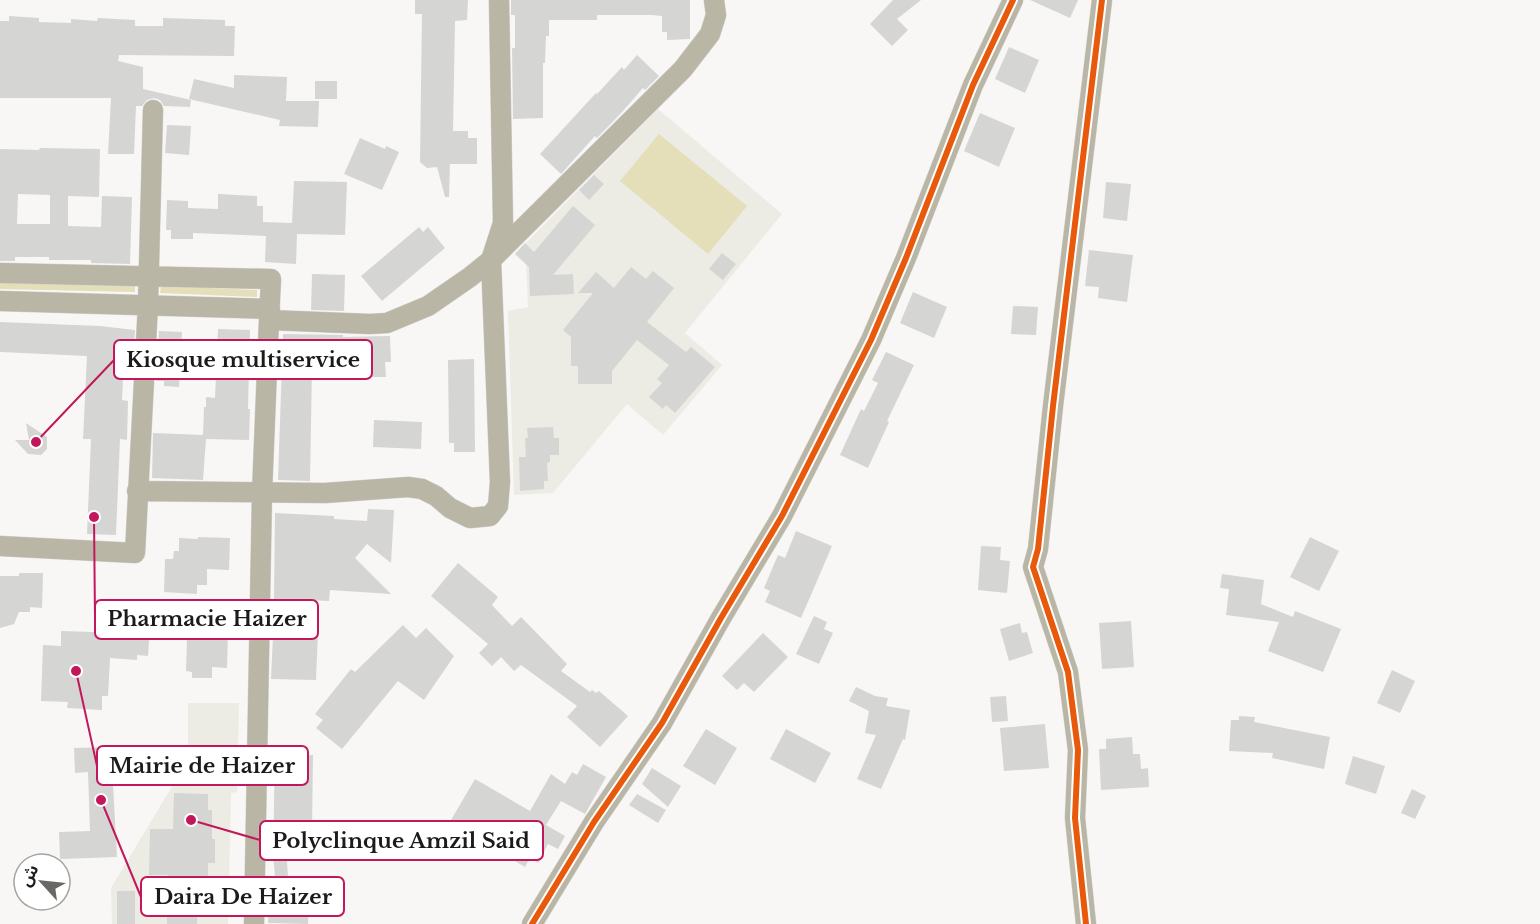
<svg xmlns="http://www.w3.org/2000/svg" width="1540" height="924" font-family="'Libre Baskerville','Noto Sans Arabic',serif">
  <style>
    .built { fill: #ecebe4 }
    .green { fill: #e4deb9 }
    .building { fill: #d5d5d3; fill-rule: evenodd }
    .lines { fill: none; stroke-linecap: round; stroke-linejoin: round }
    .minor-casing { stroke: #d4d4d3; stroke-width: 21 }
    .minor { stroke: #b9b6a6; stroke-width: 20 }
    .cycleway-casing { stroke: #fff; stroke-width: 10 }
    .cycleway { stroke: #e8590c; stroke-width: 6 }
    .leader { fill: none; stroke: #c2185b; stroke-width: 2 }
    .callout-dot { fill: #c2185b; stroke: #fff; stroke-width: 2 }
    .callout { fill: #fff; stroke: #c2185b; stroke-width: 2 }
    .callout-label { font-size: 21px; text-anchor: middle; font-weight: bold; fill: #1b1b1a }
  </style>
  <rect width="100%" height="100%" fill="#f8f7f5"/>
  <path class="built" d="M658,109l124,105 -97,119 37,32 -59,70 -36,-31 -74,89 -39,2 -6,-184 20,-4 -2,-43 -11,-10z
    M188,703h51l-2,89 -6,1 -3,131h-116l-1,-36 77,-128z"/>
  <path class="green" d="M659,134l88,72 -39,48 -88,-73z
    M0,281l135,3v8l-135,-3z
    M161,286l96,4v7l-97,-4z"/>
  <path class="building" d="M415,0h53l-1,20 -12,1 -2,110h15v7h9v26h-27l-1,33h-4l-8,-30 -10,1 -7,-6 2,-148h-7z
    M511,0h179v39l-23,1v-8h-5v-16l-10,-1h-55v5h-48v16h-3l-1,27h-2v55l-30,1 -1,-71h3v-33h-4z
    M893,0h28l-24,19 11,11 -16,16 -22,-22z
    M1030,0h48l-8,18z
    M9,16l30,2v4l32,1v-4l26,2 1,-3 37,2v6h28v-8l62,2v6h10l-1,30 -115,-1 -1,6 25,6v22l48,11 -1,7 -26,-1 -4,-6 -6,-2 -7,2 -5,6h-6l-2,48h-26l3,-56h-111v-77h9z
    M1009,47l30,13 -14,33 -30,-14z
    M637,55l22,21 -14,14 -2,-2 -20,23 -26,27 -2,-2 -34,38 -21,-20 56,-61 1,1 25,-27 2,3z
    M234,75l53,2 -1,24h33l-1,26 -39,-1 1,-6 -91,-21 5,-20 40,9z
    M315,81h22v18h-22z
    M980,113l35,15 -16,39 -35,-16z
    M167,125l24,1 -2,29 -24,-2z
    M360,138l25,11 1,-3 13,6 -17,38 -38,-16z
    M40,148l60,1 -1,48 -31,-1v30l33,1 1,-31 30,1 -2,67 -39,-1v-3h-42v-3h-34v4h-15v-112l39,1zM18,194l32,1v29h-33z
    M594,175l10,9 -15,16 -10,-10z
    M294,181l53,1 -2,53 -48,-1 -1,30 -31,-2 1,-26 -73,-3v6h-22v-9h-5l1,-30 21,1v7l30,1v-15l39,2v10h6v16l29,1z
    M1106,182l25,2 -4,37 -24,-3z
    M573,206l22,19 -42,50 20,-1 1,20 -44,2 -1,-29 -14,-13 10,-11 9,9z
    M419,227l4,5 5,-5 17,21 -63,53 -21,-25z
    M1089,250l44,5 -6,47 -29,-4 1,-11 -14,-1z
    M722,253l14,11 -13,16 -14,-11z
    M631,267l15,12 7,-8 21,17 -27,34 39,30 5,-5 24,20 -40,46 -9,-8 -3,4 -14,-12 13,-14 -5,-4 12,-14 -32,-25 -25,31v13h-34v-18h-7v-29l-8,-7 30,-37h-15l18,-21 18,16z
    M312,274l33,1 -1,36 -33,-1z
    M913,292l34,15 -13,31 -34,-15z
    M1013,306l25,1 -2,28 -25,-1z
    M0,322l100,4 35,4 -2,28h-9l-2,42 6,1 -1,39 -7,-1 -4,96 -29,-1 4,-95h-8l4,-83 -87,-4z
    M218,329l32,1 -2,79h2l-1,31 -43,-1 -3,41 -51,-2 1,-45 50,2 1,-28h2v-10l9,1z
    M159,331l23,1 -3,55 -15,-1v-5h-8z
    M283,334l60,1v2l47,-1 1,26h-6l1,15h-21v-9l-53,-1 -2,114 -32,-1z
    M886,352l28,13 -27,56 2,1 -21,46 -28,-13 21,-46 3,2 14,-28 -6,-3z
    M474,359l1,93h-21v-9h-5l-1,-83z
    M374,420l48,2 -1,27 -48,-2z
    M26,423l21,14v12l-6,6 -13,-1 -13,-14h14z
    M553,427l1,11h5v17h-9v7l-3,1 1,18h-4v8l-24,2 -1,-34h7l-1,-19h3l-1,-10z
    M368,509l26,1 -3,53 -24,-19 -12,14 36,36 -61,-4 -1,11 -55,-2 1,-86 59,3v3l33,2z
    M796,531l36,15 -31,72 -36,-16 5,-11 -6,-3 14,-33 7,3z
    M198,537l32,1 -1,32 -22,-1v16h-10v9l-33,-2 1,-33h8l1,-8h5v-13l19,1z
    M1310,537l29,14 -20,40 -29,-14z
    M981,546l20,1 -1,13 10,1 -3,32 -29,-3z
    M458,563l40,34 -6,8 20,21 9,-9 46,47 -6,7 29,21 2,-2 4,3 3,-2 29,25 -28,31 -33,-30 10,-11 -56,-41 -7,6 -13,-14 -9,9 -13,-13 9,-9 -57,-48z
    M19,573h24l-1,35 -12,-1v5h-11l-5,12 -14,4v-52h19z
    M1222,574l42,6 -3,24 32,13 2,-6 46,18 -18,43 -55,-21 11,-29 -53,-7 3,-26 -9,-1z
    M814,616l13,6 -3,7 9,4 -14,31 -23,-10z
    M1131,621l3,46 -32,2 -3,-46z
    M1020,623l2,10 5,-1 6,21 -24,8 -9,-32z
    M193,624l18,1v6h17l-1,37 -15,-1v11h-20v-6l-6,-1 1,-33h6z
    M403,625l13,13 10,-10 28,28 -30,44 -26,-19 -56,68 -26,-21 7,-8 -8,-6 36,-45 4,3z
    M126,626l24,1 -2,29 -11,-1v5l-27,-2 -2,38h-6v14l-35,-2 1,-6 -27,-1 2,-56 18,1v-15l65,2z
    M286,631l32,1 -2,48 -45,-1 2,-43 13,1z
    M763,633l25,24 -34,35 -10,-9 -7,7 -15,-14z
    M1392,670l23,11 -15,32 -23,-10z
    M856,687l19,9 13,2 -2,8 24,4 -5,30 -2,-1 -22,50 -24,-10 19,-44 -11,-2 4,-22 -20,-10z
    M1006,696l2,25 -16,1 -2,-25z
    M1239,716l16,1 -1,5 76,15 -6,32 -52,-11 1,-5 -44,-2 2,-31h8z
    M1045,724l4,44 -45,3 -4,-43z
    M706,729l31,19 -22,37 -32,-19z
    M786,729l45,24 -16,30 -45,-24z
    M1132,737l1,17h7l1,15 7,-1 1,19 -48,3 -2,-41h7v-10z
    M111,747l6,110 -57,2 -1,-27 31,-1 -2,-59 -13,1 -1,-25z
    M275,754l38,1 -1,77 -27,-1 3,46 30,1 -1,16h-8l-1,30 -40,-1 3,-47h4l-2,-21z
    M1353,756l32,10 -9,28 -31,-10z
    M583,764l23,13 -21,37 -24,-13 -15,24 19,11 -7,13 -10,-5 -10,19 -8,-5 -5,9 -24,-14 2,-3 -52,-30 24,-41 55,32 21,-37 14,10 7,-12 5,3z
    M652,768l29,18 -13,21 -26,-23z
    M1412,789l14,7 -11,23 -14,-6z
    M174,793l34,1v16h4v29h3v24h-7v15h-9l-2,46h-30l1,-49h-19l1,-46h23z
    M637,794l29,16 -8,13 -29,-18z
    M117,891h18v33h-18z"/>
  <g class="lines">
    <g class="minor-casing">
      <path id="minor" d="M0,273l271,6 -2,41 101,4 17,-1 41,-17 42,-29 21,-17 192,-191 27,-35 6,-19 -2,-15
        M0,301l270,8
        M137,491l188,2 83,-6 14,2 14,7 14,12 20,10 20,-2 8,-10 2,-24 -9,-222 12,-37 -4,-223
        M0,546l135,7 13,-249 5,-194
        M254,924l8,-431 7,-173
        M532,924l62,-102 68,-99 59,-105 61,-102 89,-176 35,-82 67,-173 40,-85
        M1086,924l-11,-106 3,-68 -10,-78 -35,-105 5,-18 15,-143 49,-406"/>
    </g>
    <use href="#minor" class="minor"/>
    <g class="cycleway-casing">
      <path id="cycleway" d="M532,924l62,-102 68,-99 59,-105 61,-102 89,-176 35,-82 67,-173 40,-85
        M1086,924l-11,-106 3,-68 -10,-78 -35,-105 5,-18 15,-143 49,-406"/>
    </g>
    <use href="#cycleway" class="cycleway"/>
  </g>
  <path class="leader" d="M36 442L114 360M94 517L95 619M76 671L97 766M191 820L260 840M101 800L141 897"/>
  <g class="callout-dot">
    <circle cx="36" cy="442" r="6"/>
    <circle cx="94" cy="517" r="6"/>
    <circle cx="76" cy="671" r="6"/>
    <circle cx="191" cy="820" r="6"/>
    <circle cx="101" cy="800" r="6"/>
  </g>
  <g class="callout">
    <rect x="114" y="340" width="258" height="39" rx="6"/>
    <rect x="95" y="600" width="223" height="39" rx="6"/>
    <rect x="97" y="746" width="211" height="39" rx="6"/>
    <rect x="260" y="821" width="283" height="39" rx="6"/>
    <rect x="141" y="877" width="203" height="39" rx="6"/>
  </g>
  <g class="callout-label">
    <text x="243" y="367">Kiosque multiservice</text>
    <text x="207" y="626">Pharmacie Haizer</text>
    <text x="202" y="773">Mairie de Haizer</text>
    <text x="401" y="848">Polyclinque Amzil Said</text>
    <text x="243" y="904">Daira De Haizer</text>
  </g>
  <g transform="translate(42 882) rotate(297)"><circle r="28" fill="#ffffff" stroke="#a4a4a3" stroke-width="1.5"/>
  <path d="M0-4.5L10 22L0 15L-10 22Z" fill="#686867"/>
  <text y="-9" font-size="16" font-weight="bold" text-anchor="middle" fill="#1b1b1a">ش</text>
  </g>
</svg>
